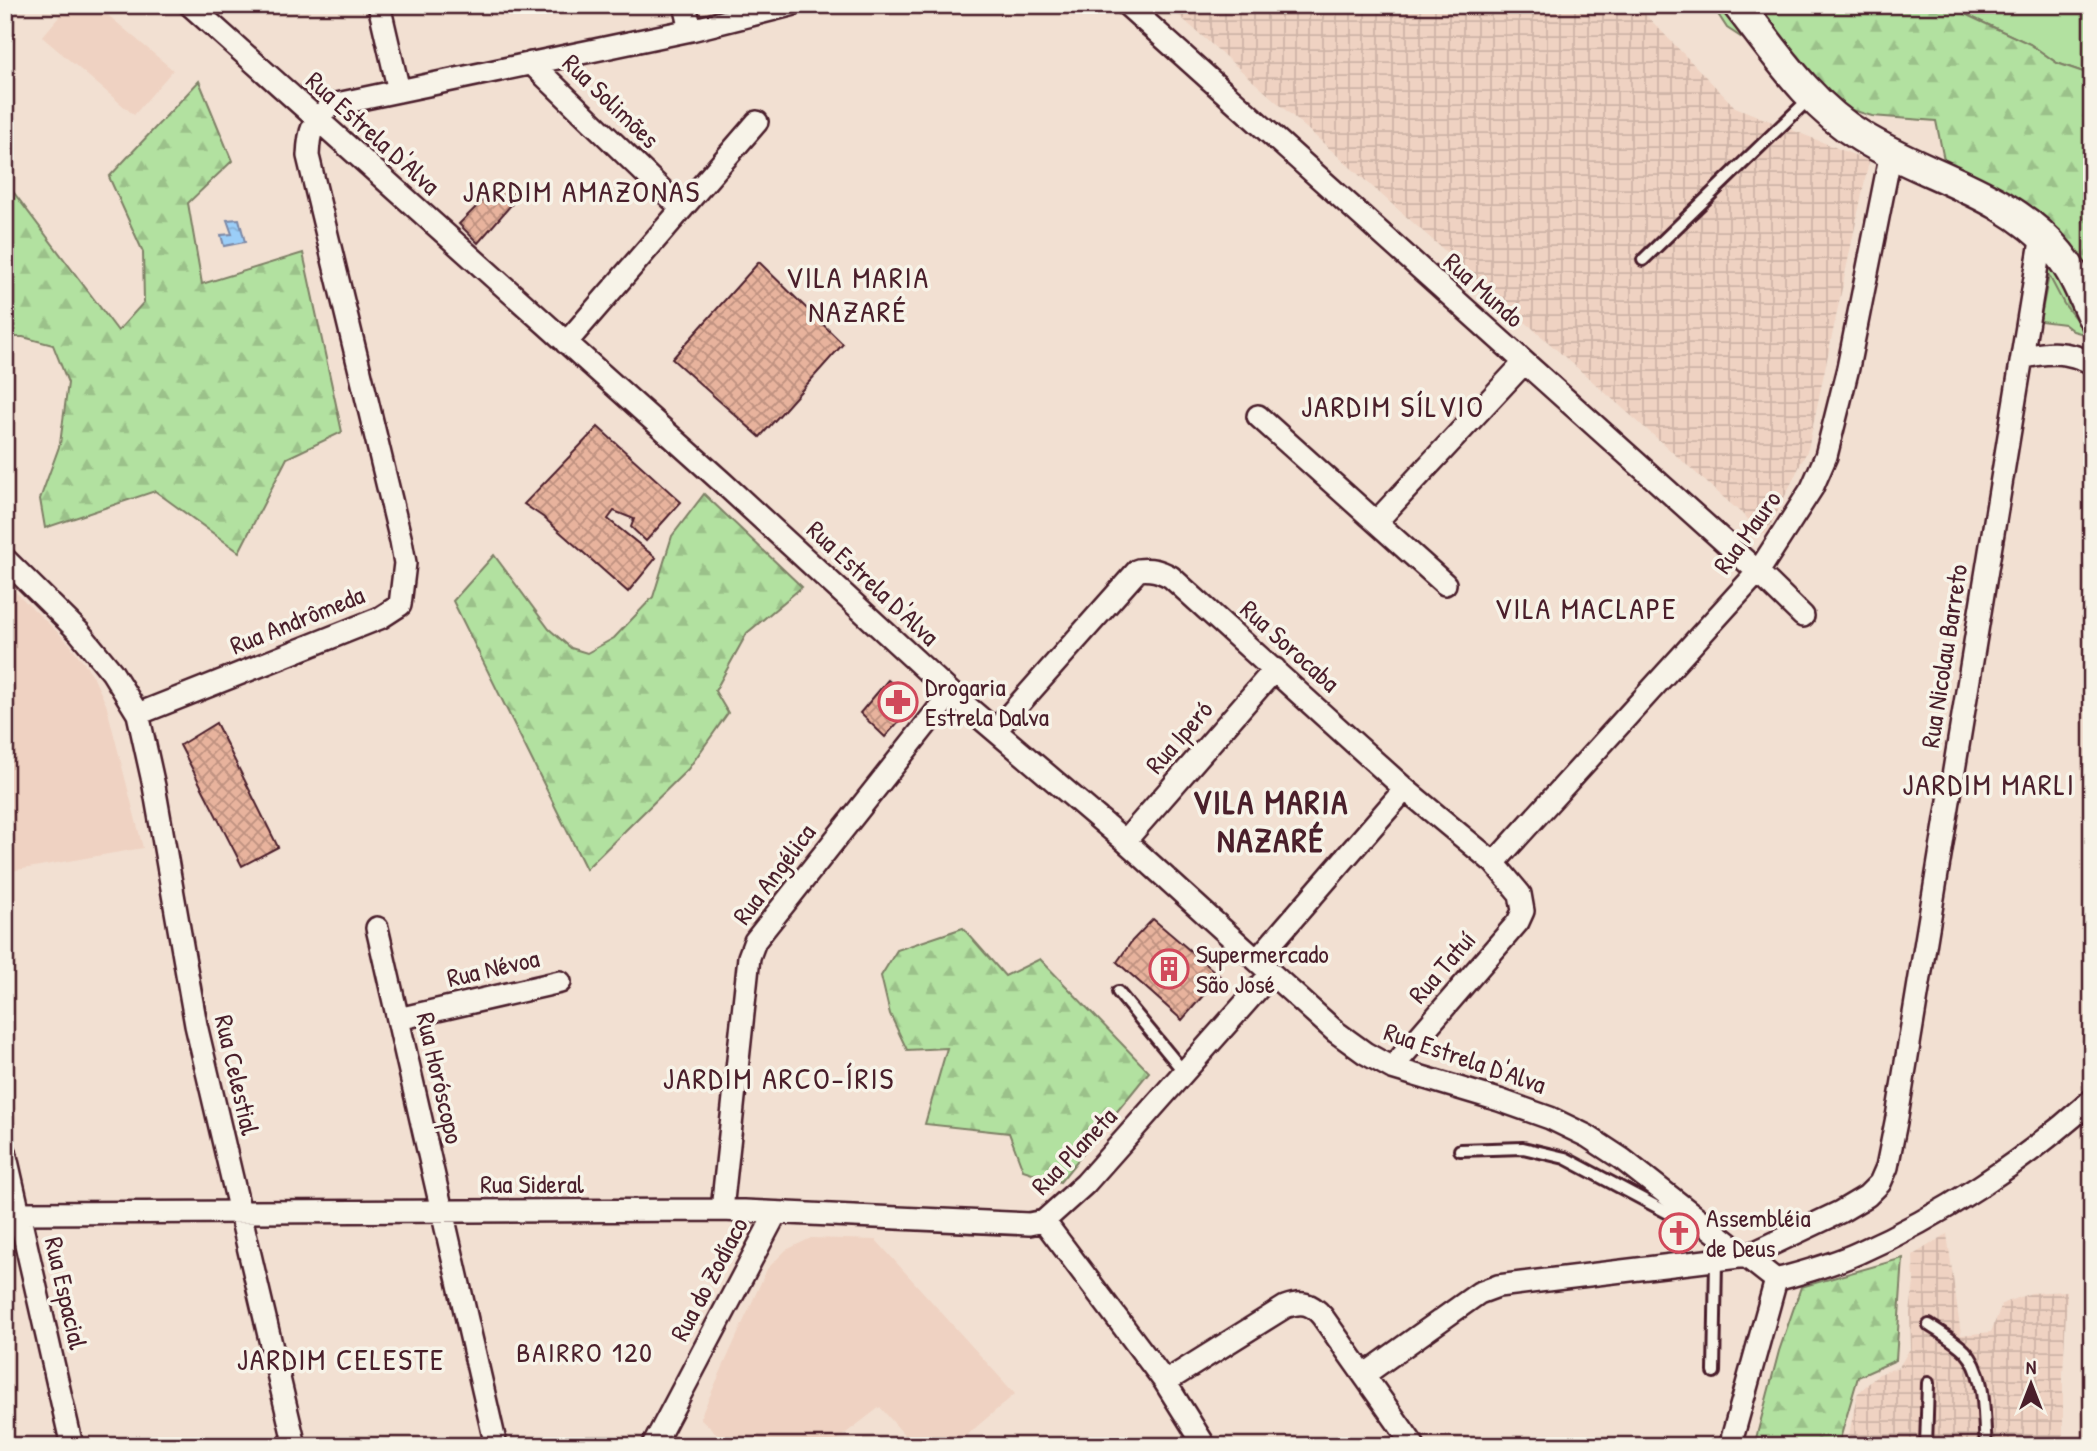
<svg xmlns="http://www.w3.org/2000/svg" width="2097" height="1451" font-family="'Patrick Hand',sans-serif">
  <style>
    .built { fill: #efd2c2 }
    .industrial { fill: url(#industrial-grid) }
    .green { fill: #b2e1a0; stroke: #7e8066; stroke-width: 2 }
    .forest { fill: url(#forest-firs); stroke: #7e8066; stroke-width: 2 }
    .water { fill: url(#water-ripples); stroke: #7b88a6; stroke-width: 2 }
    .building { fill: url(#building-cross-hatch); stroke: #4a1f2b; stroke-width: 2 }
    .lines { fill: none; stroke-linecap: round; stroke-linejoin: round }
    .lane-casing { stroke: #4a1f2b; stroke-width: 16 }
    .street-casing { stroke: #4a1f2b; stroke-width: 26 }
    .secondary-casing { stroke: #4a1f2b; stroke-width: 35 }
    .lane { stroke: #f7f3e8; stroke-width: 10 }
    .street { stroke: #f7f3e8; stroke-width: 21 }
    .secondary { stroke: #f7f3e8; stroke-width: 30 }
    .labels { text-anchor: middle; stroke-width: 7; stroke-linejoin: round; paint-order: stroke }
    .street-label { font-size: 26px; fill: #4a1f2b; stroke: #f7f3e8 }
    .poi-label { font-size: 26px; fill: #4a1f2b; stroke: #f7f3e8; text-anchor: start }
    .neighbourhood-label { font-size: 28px; letter-spacing: 2px; fill: #4a1f2b; stroke: #f7f3e8 }
    .quarter-label { font-size: 30px; letter-spacing: 2px; fill: #4a1f2b; stroke: #f7f3e8 }
    .district-label { font-size: 33px; font-weight: bold; letter-spacing: 2px; fill: #4a1f2b; stroke: #f7f3e8 }
  </style>
  <defs>
    <pattern id="industrial-grid" width="8" height="8" patternUnits="userSpaceOnUse" patternTransform="scale(1.75)"><rect width="8" height="8" fill="#efd2c2"/><path d="M0 4h8M4 0v8" fill="none" stroke="#ceb4a7"/></pattern>
    <pattern id="forest-firs" width="22" height="20" patternUnits="userSpaceOnUse" patternTransform="scale(1.75)"><rect width="22" height="20" fill="#b2e1a0"/><path d="M5 1l3.5 6h-7zM16 11l3.5 6h-7z" fill="#9bc18a"/></pattern>
    <pattern id="water-ripples" width="26" height="14" patternUnits="userSpaceOnUse" patternTransform="scale(1.75)"><rect width="26" height="14" fill="#9bcef8"/><path d="M2 4q2-2 4 0t4 0M15 11q2-2 4 0t4 0" fill="none" stroke="#87b0d5"/></pattern>
    <pattern id="building-cross-hatch" width="8" height="8" patternUnits="userSpaceOnUse" patternTransform="scale(1.75)"><rect width="8" height="8" fill="#e8b39d"/><path d="M0 0l8 8M0 8l8-8" fill="none" stroke="#be9180"/></pattern>
  </defs>
  <rect width="100%" height="100%" fill="#f2e0d2"/>
  <filter id="ink" filterUnits="userSpaceOnUse"><feTurbulence type="fractalNoise" baseFrequency=".0143" numOctaves="2"/><feDisplacementMap in="SourceGraphic" scale="14" xChannelSelector="R" yChannelSelector="G"/><feConvolveMatrix kernelMatrix="1 2 1 2 8 2 1 2 1" color-interpolation-filters="sRGB"/></filter>
  <g filter="url(#ink)">
    <path class="built" d="M69,5h27l77,65 -39,45 -92,-78z
      M5,582l64,61 23,31 14,30 37,144 -138,24z
      M811,1238l65,2 139,154 -61,52h-40l-34,-39 -51,39h-99l-30,-28 67,-149 19,-19z"/>
    <path class="industrial" d="M1167,5h469l99,102 134,54 -61,288 -42,86z
      M1947,1234l14,101 30,-3 11,-28 29,-11 36,-2 -4,84v71h-216l10,-52 22,-20 20,-7 12,-20 -1,-34 4,-31 -1,-27z"/>
    <path class="green" d="M1950,5h142v70l-35,-12 -27,-19 -61,-28z
      M2050,270l34,64 -11,-3 -9,-7 -24,-3z"/>
    <path class="forest" d="M1712,5h238l19,11 61,28 27,19 35,12v255l-11,-4 -17,-22 -41,-78 -71,-51 -8,-15 -8,-39 -64,-5 -37,-11 -14,-23 -31,-13 -63,-41z
      M199,81l33,80 -44,42 14,81 101,-31 39,179 -55,26 -48,94 -84,-61 -110,37 -5,-29 20,-55 8,-61 -15,-38 -30,-8h-18v-156l113,150 26,-29 -1,-50 -34,-75z
      M704,494l98,93 -55,46 -32,58 13,22 -40,56 -102,100 -133,-268 41,-46 55,74 22,19 16,5 27,-15 39,-41 19,-61z
      M963,928l42,48 35,-17 109,113 -89,110 -37,-12 -14,-37 -84,-9 22,-76 -40,2 -17,-36 -9,-38 16,-26z
      M1903,1258l-7,102 -38,17 -20,69h-84l25,-95 22,-64z"/>
    <path class="water" d="M239,219l6,23 -21,4 -3,-11 11,-1 -5,-14z"/>
    <path class="building" d="M500,183l18,14 -40,46 -19,-19z
      M759,262l84,82 -83,93 -88,-78z
      M598,427l83,75 -35,39 -15,-14 3,-8 -20,-8 -6,8 48,39 -28,34 -85,-75 -19,-13z
      M888,680l27,23 -30,34 -25,-24z
      M216,723l62,124 -36,19 -62,-121z
      M1153,919l67,57 -38,44 -65,-58 15,-21z"/>
    <g class="lines">
      <g class="lane-casing">
        <path id="lane" d="M1643,260l168,-163
          M1118,992l66,80
          M1460,1150l63,-2 42,10 111,59 19,5
          M1929,1325c12,8 26,16 36,26 22,23 18,65 21,95
          M1714,1372l2,-111
          M1926,1446l2,-63"/>
      </g>
      <g class="street-casing">
        <path id="street" d="M190,5l532,477 229,211 174,148 211,191 29,21 27,15 107,32 51,18 37,18 35,23 154,121c28,-8 56,-15 82,-27 84,-37 166,-92 234,-153
          M379,5l20,86
          M685,5l6,25
          M1127,5l631,567 45,44
          M531,63l151,146
          M566,343l191,-221
          M2022,358c26,-7 45,-7 70,5
          M1258,416l187,168
          M1376,522l148,-159
          M5,559l74,73 33,40 26,42 242,-96 20,-13 5,-42 -4,-22 -93,-385c1,-26 4,-35 24,-51l359,-75 100,-25
          M138,714l16,72 42,239 99,421
          M996,730l142,-160c13,-2 22,1 33,7l234,212 89,74 26,31 3,17 -5,11 -126,146
          M1125,841l150,-172
          M1494,863l264,-291 54,-84 14,-32 22,-88 43,-216
          M377,928l119,518
          M1257,960l148,-171
          M398,1019l162,-37
          M5,1152l67,294
          M722,1210l27,-253 6,-16 196,-248
          M19,1213l703,-3 307,14 15,-3
          M1364,1375l115,-82 19,-7 24,-3 225,-27 93,-44 27,-16 13,-13 7,-16 10,-50 145,-882
          M1165,1382l120,-75c17,-6 26,-4 37,9l92,130
          M653,1446l123,-233
          M1205,1446l-40,-64 -121,-161 41,-37 186,-210
          M1730,1446l46,-166"/>
      </g>
      <g class="secondary-casing">
        <path id="secondary" d="M1738,5c37,47 72,101 124,132 65,40 146,55 197,117 15,18 23,39 33,61"/>
      </g>
      <use href="#lane" class="lane"/>
      <use href="#street" class="street"/>
      <use href="#secondary" class="secondary"/>
    </g>
  </g>
  <defs>
    <g id="pharmacy-ring" transform="scale(2.0125)"><circle r="9.5" fill="#f7f3e8" stroke="#d1495b" stroke-width="1.5"/><path d="M-2-6h4v4h4v4h-4v4h-4v-4h-4v-4h4Z" fill="#d1495b"/></g>
    <g id="building-ring" transform="scale(2.0125)"><circle r="9.5" fill="#f7f3e8" stroke="#d1495b" stroke-width="1.5"/><path d="M-4-6H4V6H1V3H-1V6H-4ZM-2.5-4.3h1.7v1.8h-1.7ZM.8-4.3h1.7v1.8H.8ZM-2.5-1h1.7V.8h-1.7ZM.8-1h1.7V.8H.8Z" fill="#d1495b"/></g>
    <g id="church-ring" transform="scale(2.0125)"><circle r="9.5" fill="#f7f3e8" stroke="#d1495b" stroke-width="1.5"/><path d="M-1.2-6h2.4v3.5h3.3v2.4h-3.3V6h-2.4V-.1h-3.3v-2.4h3.3Z" fill="#d1495b"/></g>
  </defs>
  <g fill-rule="evenodd">
    <use href="#pharmacy-ring" x="898" y="702"/>
    <use href="#building-ring" x="1169" y="969"/>
    <use href="#church-ring" x="1679" y="1233"/>
  </g>
  <g class="labels">
    <g class="street-label">
      <text transform="translate(611 101) rotate(44)" y="9">Rua Solimões</text>
      <text transform="translate(373 133) rotate(42)" y="9">Rua Estrela D'Alva</text>
      <text transform="translate(1484 290) rotate(42)" y="9">Rua Mundo</text>
      <text transform="translate(1747 532) rotate(-54)" y="9">Rua Mauro</text>
      <text transform="translate(873 583) rotate(43)" y="9">Rua Estrela D'Alva</text>
      <text transform="translate(297 620) rotate(-22)" y="9">Rua Andrômeda</text>
      <text transform="translate(1290 646) rotate(42)" y="9">Rua Sorocaba</text>
      <text transform="translate(1944 656) rotate(-81)" y="9">Rua Nicolau Barreto</text>
      <text transform="translate(1179 737) rotate(-49)" y="9">Rua Iperó</text>
      <text transform="translate(774 874) rotate(-53)" y="9">Rua Angélica</text>
      <text transform="translate(1442 967) rotate(-49)" y="9">Rua Tatuí</text>
      <text transform="translate(493 968) rotate(-13)" y="9">Rua Névoa</text>
      <text transform="translate(1465 1058) rotate(19)" y="9">Rua Estrela D'Alva</text>
      <text transform="translate(237 1075) rotate(77)" y="9">Rua Celestial</text>
      <text transform="translate(440 1078) rotate(77)" y="9">Rua Horóscopo</text>
      <text transform="translate(1074 1151) rotate(-46)" y="9">Rua Planeta</text>
      <text x="532" y="1193">Rua Sideral</text>
      <text transform="translate(709 1279) rotate(-62)" y="9">Rua do Zodíaco</text>
      <text transform="translate(66 1293) rotate(77)" y="9">Rua Espacial</text>
    </g>
    <g class="poi-label">
      <text x="925" y="696">Drogaria<tspan x="925" dy="30">Estrela Dalva</tspan></text>
      <text x="1196" y="963">Supermercado<tspan x="1196" dy="30">São José</tspan></text>
      <text x="1706" y="1227">Assembléia<tspan x="1706" dy="30">de Deus</tspan></text>
    </g>
    <g class="neighbourhood-label">
      <text x="585" y="1362">BAIRRO 120</text>
    </g>
    <g class="quarter-label">
      <text x="582" y="202">JARDIM AMAZONAS</text>
      <text x="858" y="288">VILA MARIA<tspan x="858" dy="34">NAZARÉ</tspan></text>
      <text x="1393" y="417">JARDIM SÍLVIO</text>
      <text x="1586" y="619">VILA MACLAPE</text>
      <text x="1989" y="795">JARDIM MARLI</text>
      <text x="779" y="1089">JARDIM ARCO-ÍRIS</text>
      <text x="341" y="1370">JARDIM CELESTE</text>
    </g>
    <g class="district-label">
      <text x="1271" y="814">VILA MARIA<tspan x="1271" dy="38">NAZARÉ</tspan></text>
    </g>
  </g>
  <rect width="2097" height="1451" fill="none" stroke="#f7f3e8" stroke-width="28"/>
  <rect x="14" y="14" width="2069" height="1423" fill="none" stroke="#4a1f2b" stroke-width="2.5" filter="url(#ink)"/>
  <g transform="translate(2031 1384)" stroke="#f7f3e8" stroke-width="5" paint-order="stroke">
  <path d="M0-5L12 26L0 18L-12 26Z" fill="#4a1f2b"/>
  <text y="-10" font-size="19" font-weight="bold" text-anchor="middle" fill="#4a1f2b">N</text>
  </g>
</svg>
